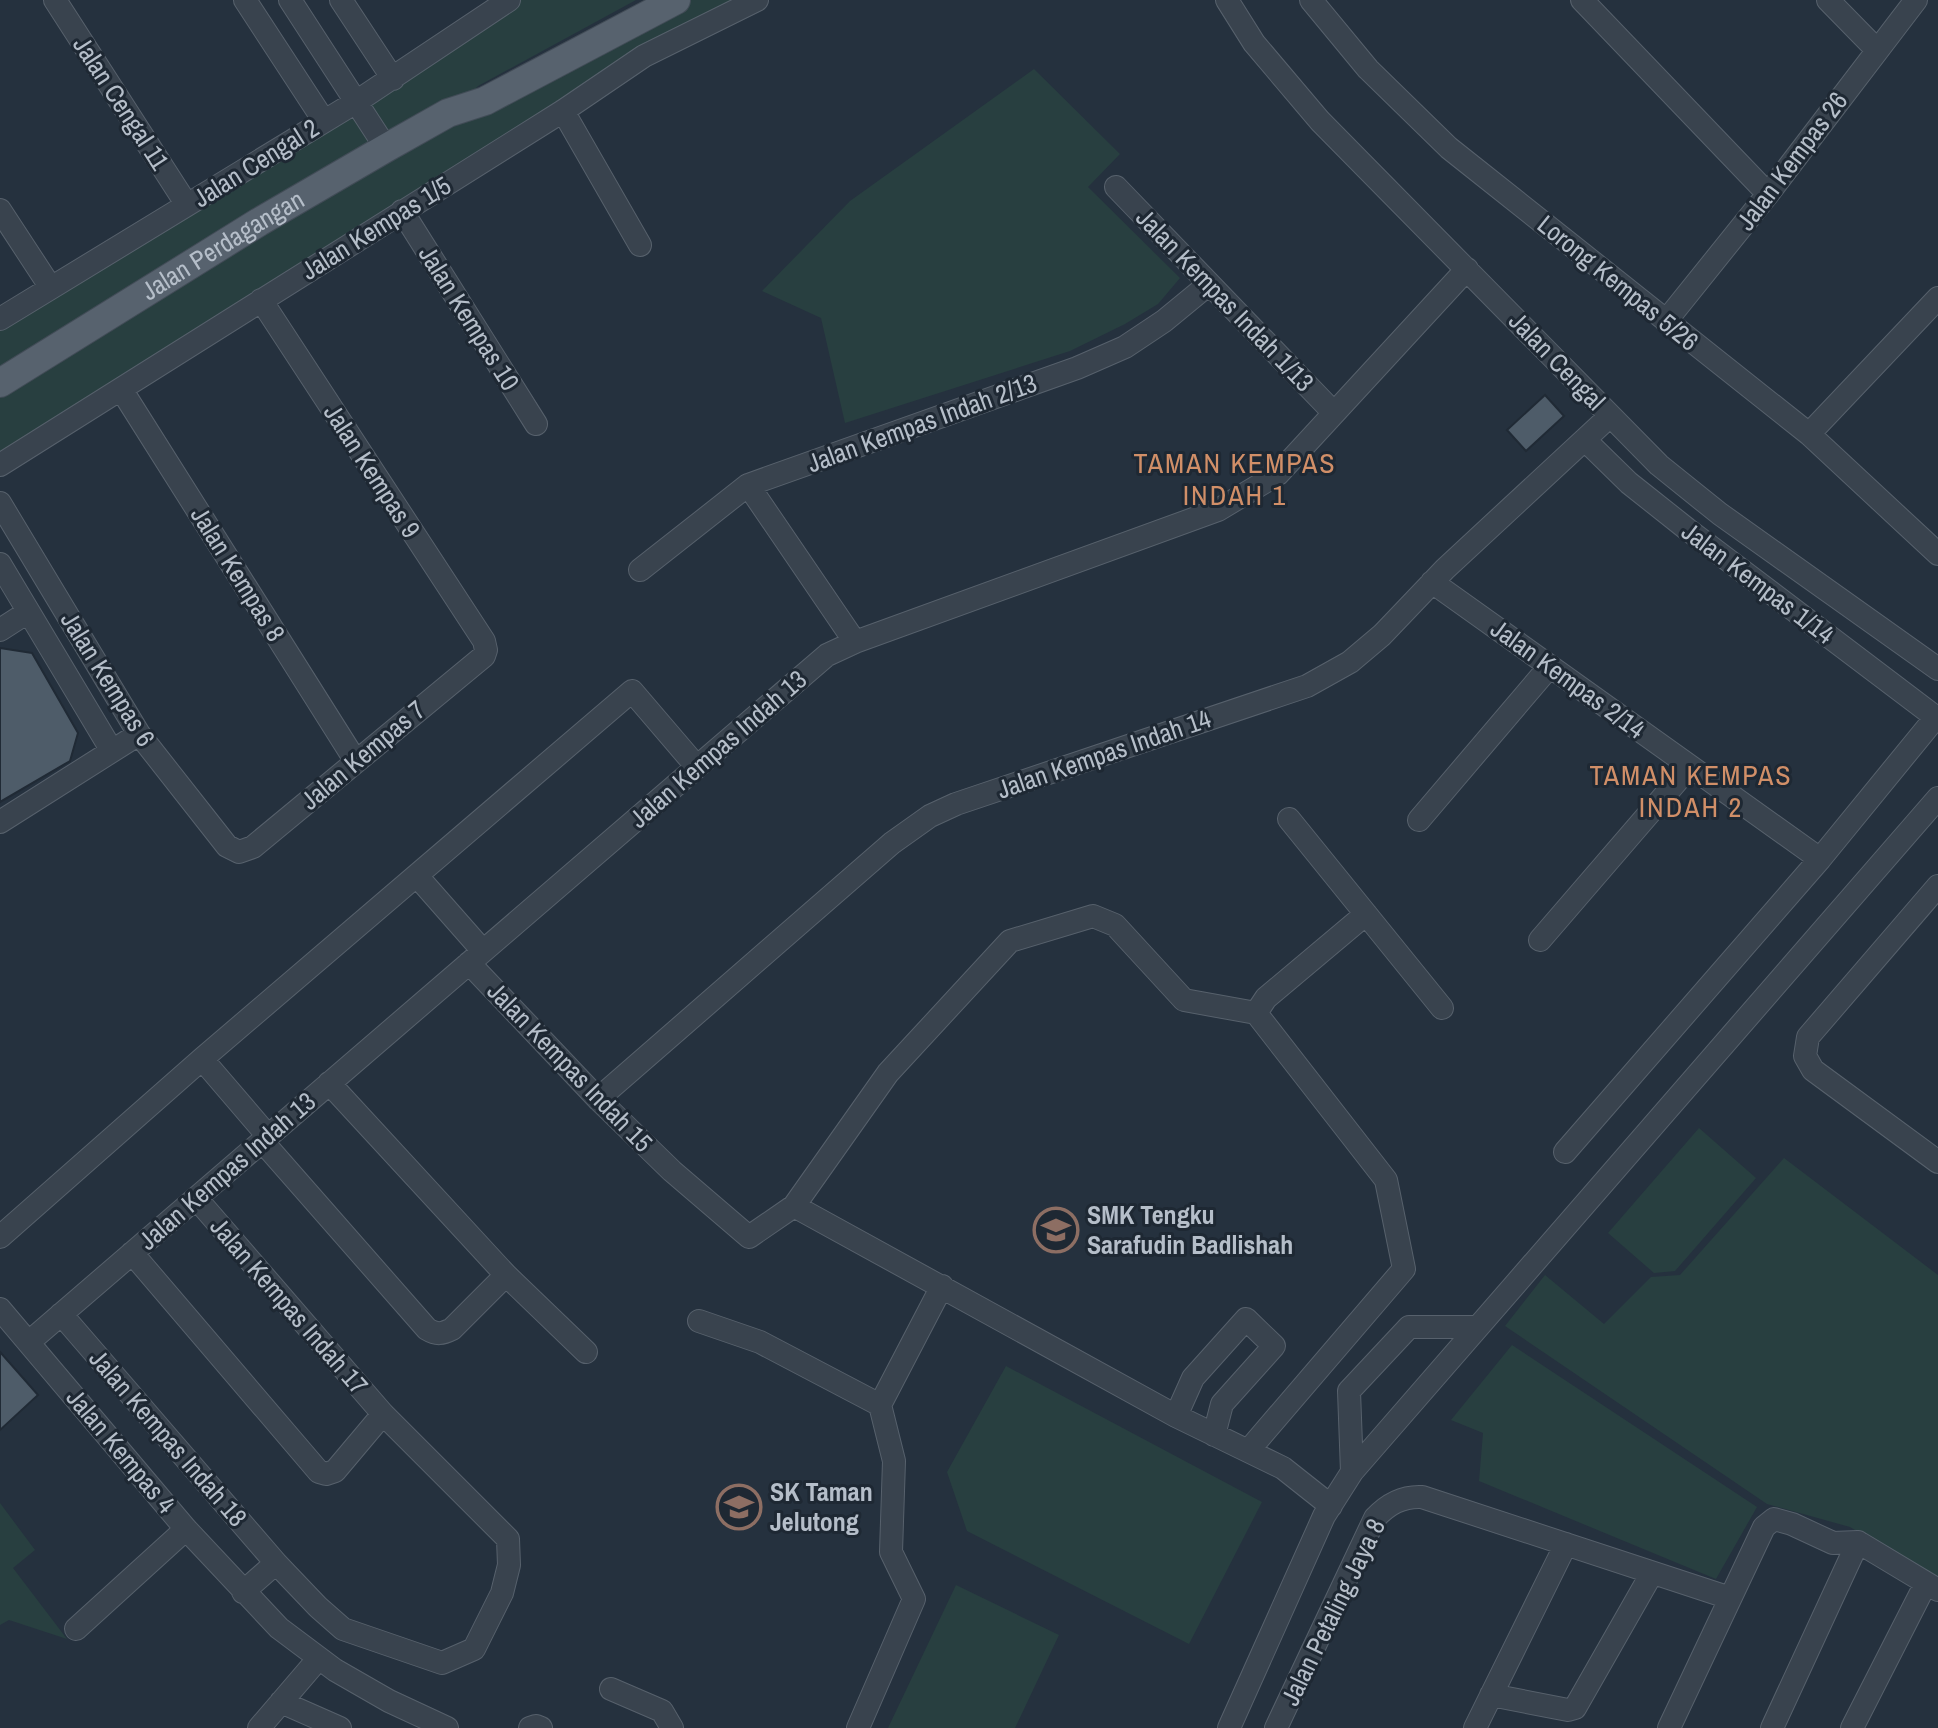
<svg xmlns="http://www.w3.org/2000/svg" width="1938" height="1728" font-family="'Archivo Narrow',sans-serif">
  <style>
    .green { fill: #283f40 }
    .building { fill: #4e5c69; stroke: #202a35; stroke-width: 2 }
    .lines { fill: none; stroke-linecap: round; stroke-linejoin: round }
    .minor-casing { stroke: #57616c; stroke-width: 24 }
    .major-casing { stroke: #424c57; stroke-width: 30 }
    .minor { stroke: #39434e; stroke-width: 22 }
    .major { stroke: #57626e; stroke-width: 28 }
    .labels { text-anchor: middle; stroke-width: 6; stroke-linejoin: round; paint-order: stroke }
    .street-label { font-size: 26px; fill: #b5bec9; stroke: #1e2833 }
    .poi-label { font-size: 26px; font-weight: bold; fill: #b5bec9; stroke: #1e2833; text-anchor: start }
    .neighbourhood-label { font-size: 28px; letter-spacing: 2px; fill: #d18f68; stroke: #1e2833 }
  </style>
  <rect width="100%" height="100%" fill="#25313e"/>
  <path class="green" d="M509,0h127l-158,86 -21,23 219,-109h79l-755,465v-146z
    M1034,69l86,85 -32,33 92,91 -22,26 -33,20 -55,27 -225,72 -24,-105 -59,-27 88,-90z
    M1699,1128l57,50 -81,93 -21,2 -46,-40z
    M1784,1158l154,117v305l-88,-53 -83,-23 -262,-178 40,-51 59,49 47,-47 29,-2z
    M1512,1345l245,162 -41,72 -237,-98 4,-48 -32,-13z
    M1006,1366l256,136 -73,142 -222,-113 -20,-59z
    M0,1503l35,47 -22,18 54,71 -58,-19 -9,5z
    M956,1585l103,50 -44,93h-127z"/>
  <path class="building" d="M1545,395l19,21 -38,35 -19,-21z
    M0,648l32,5 46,80 -8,28 -70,41z
    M0,1352l38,43 -38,35z"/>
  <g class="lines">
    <g class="minor-casing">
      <path id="minor" d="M55,0l132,205
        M245,0l79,121
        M290,0l96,148
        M341,0l52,79
        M1227,0l27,43 66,78 339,344 61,49 218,155
        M1311,0l57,69 81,79 360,286 129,120
        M1582,0l186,194
        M1828,0l49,50
        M563,111l77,134
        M1116,187l218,226
        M0,210l51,78
        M402,211l134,213
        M0,319l356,-217 153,-102
        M1666,321l102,-127 148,-194
        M121,389l234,371
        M1809,434l129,-136
        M1585,440l44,43 58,46 251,190
        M0,465l563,-354 81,-55 113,-56
        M748,485l107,157
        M0,503l139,231 88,112 12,6 14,-5 231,-191 2,-6 -2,-9 -223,-341
        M0,564l112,187
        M640,570l108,-85 329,-117 48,-21 39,-26 45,-37
        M1432,582l388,277
        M0,630l28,-18
        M1289,819l153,189
        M1419,820l131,-154
        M0,822l139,-88
        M417,876l66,75
        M1938,886l-130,151 -3,19 8,14 125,92
        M1540,940l150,-174
        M469,963l129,136 74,72 77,66 45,-31 94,-133 122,-132 83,-25 22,9 69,75 72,13 130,167 18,89 -156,182
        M1256,1013l10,-15 100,-84
        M202,1059l66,77
        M329,1083l177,192 80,77
        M598,1099l294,-256 38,-27 26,-12 351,-118 43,-24 32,-27 63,-66 165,-153
        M262,1141l165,188c10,6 15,5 25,0l54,-54
        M1565,1152l255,-293 116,-142
        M794,1206l382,210 107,52 48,38
        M0,1237l202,-178 430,-368 65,76
        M132,1253l187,219 7,2 9,-3 48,-57
        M0,1309l186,220 93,99 56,42 54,31 58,27
        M61,1314l215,249 42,44 25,22 99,34 32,-14 28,-56 7,-28 -1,-26 -125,-125 -187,-216
        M699,1321l61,21 120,63
        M29,1342l798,-687 28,-13 363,-132 60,-36 189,-205
        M1176,1416l17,-38 53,-59 28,27 -52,58 -8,31
        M1352,1472l-3,-81 60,-64h68
        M243,1592l33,-29
        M76,1629l110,-100
        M611,1689l51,22 10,17
        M1491,1695l77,15 7,-2 77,-135
        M281,1702l59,26
        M259,1728l60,-70
        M530,1728l6,-2 5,2
        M858,1728l56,-129 -23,-47 3,-91 -14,-56 62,-119
        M1229,1728l95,-212 28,-44 586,-674
        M1276,1728l99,-210c13,-14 27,-22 47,-21l308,101
        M1475,1728l91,-184
        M1669,1728l95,-201 10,-8 18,5 41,19 25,-1 80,48
        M1772,1728l86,-186
        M1852,1728l74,-145"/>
    </g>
    <g class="major-casing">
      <g id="major">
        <path id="s1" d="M0,383l259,-161 127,-74 62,-35 37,-12 191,-101"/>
      </g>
    </g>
    <use href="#minor" class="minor"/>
    <use href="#major" class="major"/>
  </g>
  <defs>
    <g id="school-ring" transform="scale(2.3)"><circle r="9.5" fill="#1e2833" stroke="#8d6e63" stroke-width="1.5"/><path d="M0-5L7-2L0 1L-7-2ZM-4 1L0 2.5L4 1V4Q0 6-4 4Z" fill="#8d6e63"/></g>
  </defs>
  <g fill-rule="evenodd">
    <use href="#school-ring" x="1056" y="1230"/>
    <use href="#school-ring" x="739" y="1507"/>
  </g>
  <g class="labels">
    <g class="street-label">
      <text transform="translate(121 103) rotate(57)" y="9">Jalan Cengal 11</text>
      <text transform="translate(1792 161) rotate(-53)" y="9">Jalan Kempas 26</text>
      <text transform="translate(256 163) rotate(-32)" y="9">Jalan Cengal 2</text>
      <text transform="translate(376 228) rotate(-32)" y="9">Jalan Kempas 1/5</text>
      <text dy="9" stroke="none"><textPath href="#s1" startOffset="262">Jalan Perdagangan</textPath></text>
      <text transform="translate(1618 283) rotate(39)" y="9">Lorong Kempas 5/26</text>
      <text transform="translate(1225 300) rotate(46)" y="9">Jalan Kempas Indah 1/13</text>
      <text transform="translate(469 318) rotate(58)" y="9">Jalan Kempas 10</text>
      <text transform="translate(1557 361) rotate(46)" y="9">Jalan Cengal</text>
      <text transform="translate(922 423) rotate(-20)" y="9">Jalan Kempas Indah 2/13</text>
      <text transform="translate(372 471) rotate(57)" y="9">Jalan Kempas 9</text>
      <text transform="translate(238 574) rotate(58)" y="9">Jalan Kempas 8</text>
      <text transform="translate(1758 583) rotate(37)" y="9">Jalan Kempas 1/14</text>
      <text transform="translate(108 679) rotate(58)" y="9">Jalan Kempas 6</text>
      <text transform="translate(1568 679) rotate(36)" y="9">Jalan Kempas 2/14</text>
      <text transform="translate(718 749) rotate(-41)" y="9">Jalan Kempas Indah 13</text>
      <text transform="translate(1104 754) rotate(-19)" y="9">Jalan Kempas Indah 14</text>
      <text transform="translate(363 755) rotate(-40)" y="9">Jalan Kempas 7</text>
      <text transform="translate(570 1067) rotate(46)" y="9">Jalan Kempas Indah 15</text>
      <text transform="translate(227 1171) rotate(-41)" y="9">Jalan Kempas Indah 13</text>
      <text transform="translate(289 1306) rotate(49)" y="9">Jalan Kempas Indah 17</text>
      <text transform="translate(168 1438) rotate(49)" y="9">Jalan Kempas Indah 18</text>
      <text transform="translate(121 1451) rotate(50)" y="9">Jalan Kempas 4</text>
      <text transform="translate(1333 1612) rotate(-64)" y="9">Jalan Petaling Jaya 8</text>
    </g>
    <g class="poi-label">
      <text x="1087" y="1224">SMK Tengku<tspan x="1087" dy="30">Sarafudin Badlishah</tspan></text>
      <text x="770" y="1501">SK Taman<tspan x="770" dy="30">Jelutong</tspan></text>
    </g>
    <g class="neighbourhood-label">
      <text x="1235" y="473">TAMAN KEMPAS<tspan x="1235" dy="32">INDAH 1</tspan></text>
      <text x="1691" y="785">TAMAN KEMPAS<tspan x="1691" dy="32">INDAH 2</tspan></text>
    </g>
  </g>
</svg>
